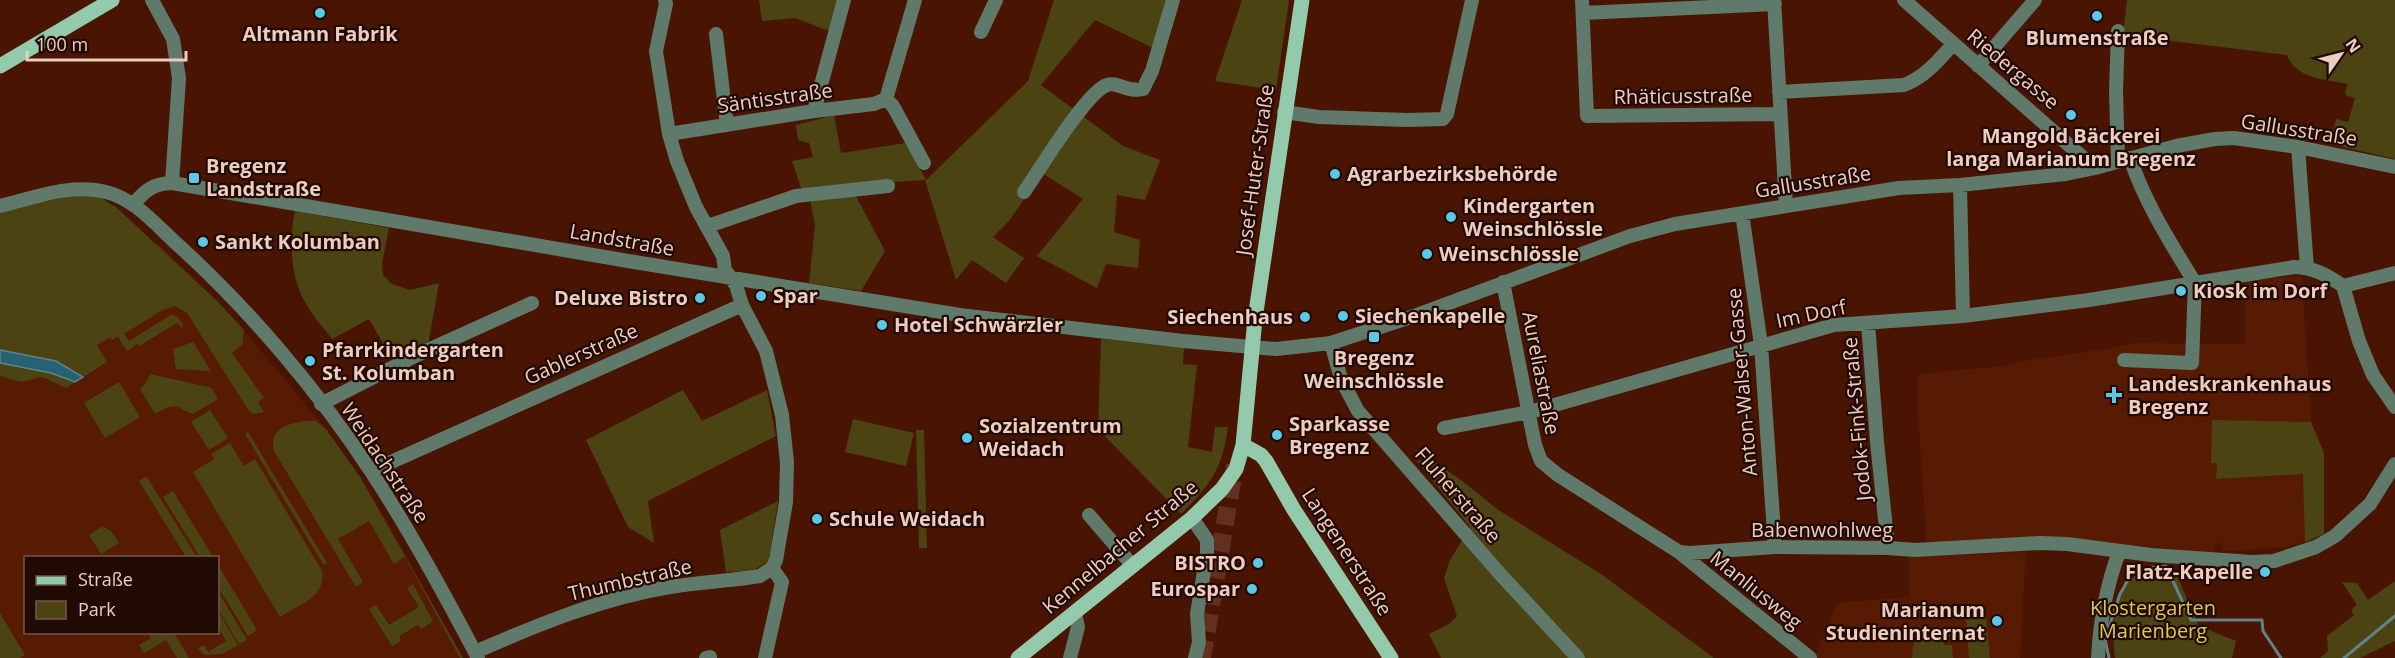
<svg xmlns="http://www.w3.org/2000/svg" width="2395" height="658" font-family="'Open Sans',sans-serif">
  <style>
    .built { fill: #571b03; fill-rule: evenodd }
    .green { fill: #4b4312 }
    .water { fill: #266273; stroke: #62828a; stroke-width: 1.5 }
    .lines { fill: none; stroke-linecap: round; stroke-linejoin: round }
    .stream { stroke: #62828a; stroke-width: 3 }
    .highway-tunnel { stroke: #62301e; stroke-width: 18; stroke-dasharray: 18 9; stroke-linecap: butt }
    .minor { stroke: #5f796a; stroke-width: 14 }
    .major { stroke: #93caab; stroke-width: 15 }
    .poi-dot { fill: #5bc8e7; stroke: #210a04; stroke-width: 2 }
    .labels { text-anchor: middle; stroke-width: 4.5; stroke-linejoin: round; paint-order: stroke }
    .poi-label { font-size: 20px; font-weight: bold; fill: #eeccc0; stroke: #210a04; text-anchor: start }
    .street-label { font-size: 20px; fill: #eeccc0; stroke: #210a04 }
    .park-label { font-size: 20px; fill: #dec94e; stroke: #210a04 }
  </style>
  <rect width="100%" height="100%" fill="#491502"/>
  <path class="built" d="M158,244l59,57 36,40 73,88 34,48 24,39 79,142h-463v-282l19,5zM26,558h192v74h-192z
    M2302,276l9,146 13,31v81l-14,7 -24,6 -60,4 -4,-1v-6l-7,-1 -1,10h-4l-147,-14 -136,6 -9,-130v-41l95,-9 4,-3 90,-13 28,-6 110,1v-64z
    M2026,552l-6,106h-205l22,-55 72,-6v-40z"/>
  <path class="green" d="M759,0h81l-11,31 -34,-13 -33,3z
    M1054,0h116l-15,49 -60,-29 -54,65 82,61 37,14 -15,40 -28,-5 -3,37 26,8 -2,28 -32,-4 -9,24 -60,-32 46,-57 -41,-26 -33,48 -16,16 31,21 -18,25 -34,-23 -16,20 -31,-100 -75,5 35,66 -24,40 -52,-8 6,-58 -7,-35 -6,1 -10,-30 21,-4 -4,-14 -11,-3 -2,-15 38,-10 7,38 65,-10 20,37 102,-99z
    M1242,0h47l-13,90 -61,-9z
    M2127,0h268v159l-65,-15 6,-25 12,3 7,-24 -10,-3 2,-11c-22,-5 -51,-5 -60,-29l-164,-20z
    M77,195l21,1 19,12 100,93 27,29 -2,15 -10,8 32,45 -6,4 6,10 -10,2 -5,-3 -62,-98 -12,-7 -12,4 -39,24 5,7 42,-26 6,1 6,9 -1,3 -5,-5 -38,23 -2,-2 -10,7 -9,-14 -6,3 -2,-3 -13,8 10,17 -24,15c-25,-19 -53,-22 -83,-27v-140z
    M295,211l94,17 -7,35 1,12 9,9 18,6 29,-7 -11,63 -35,15 -24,-42 -37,20c-9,-12 -20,-24 -27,-37 -15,-26 -16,-63 -10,-91z
    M1101,339l83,9 -1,16 14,1 -9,82 24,5 3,-25h13c-6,43 -17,57 -47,87l-83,-85z
    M193,342l18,29 -35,-2 -3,-20z
    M0,363l51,10 24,9 -9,6 -24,-11 -21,5 -21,-6z
    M150,374l62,14 6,11 -25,15c-21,-7 -14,-13 -38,0l-15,-25 6,-6z
    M119,382l21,35 -35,21 -21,-35z
    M683,390l19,31 65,-31 9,46 -128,65 6,42 -26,-16 -42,-87z
    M210,410l18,28 -19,12 -18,-28z
    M853,419l61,14 -8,33 -61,-14z
    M2212,420l99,2 13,31v81l-19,8 -2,-68 -87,5 1,-16h-6z
    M304,421h12l10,8 34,48 103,181h-3l-55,-101 -11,7 -25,-43 -31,18 25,43 -7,5 -82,-136c-5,-22 13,-27 30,-30z
    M916,430h8l3,118h-8z
    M248,432l79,131v2l-4,-1 -78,-130z
    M230,443l14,23 11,-7 67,112c5,25 -25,35 -42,46l-87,-145 21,-13 -3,-5z
    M1431,459l34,24 32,26 104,65 113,84h-273l-12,-24 20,-10 8,-8 -13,-38 6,-18 20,-33 -53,-66z
    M146,476l51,81h-11l-47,-76z
    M173,491l40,66h-13l-37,-60z
    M778,501l-9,58c-11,14 -27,12 -43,13l-6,-42z
    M103,526l8,5 8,12 -18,11 -12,-19z
    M218,565l39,65 -9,6 -30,-49z
    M2173,567l26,59 37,15 -4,17h-117c-4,-28 -4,-70 25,-85 9,-5 23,-4 33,-6z
    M2395,581v60l-35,17h-40l8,-7 -1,-15 27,-21 -3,-5 6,-5 -15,-23 15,1 11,17z
    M413,584l20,37 -12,8 -3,-4 -19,11 2,5 -9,5 -23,-37 7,-4 13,20 30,-18 -12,-19z
    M218,591l29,49 -8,4 -21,-35z
    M218,611l20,34 -16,9 -18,1 -6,-7 6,-3 4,7 18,-11 -8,-15z
    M0,613l25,42 -5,3h-20z
    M1986,617l4,41h-21l-3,-39z
    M1943,627l1,18h8l1,13h-41l1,-11 7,-18z
    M148,633h26l15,25h-12l-11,-18 -22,13 -5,-8 12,-7z"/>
  <path class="water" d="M0,350l56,11 27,16 -8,5 -24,-9 -51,-10z"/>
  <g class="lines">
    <path class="stream" d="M2109,658l-4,-19 15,-45 12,-21 15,-5 19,-2 25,54h71l1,11 18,27
      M2344,658l51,-42"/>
    <path class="highway-tunnel" d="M1202,658l33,-193"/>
    <path class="minor" d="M152,0l21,39 6,39 -7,105
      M1582,0l5,116 193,-2
      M1774,0l12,206
      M1904,0l191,168
      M1583,13l192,-9
      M2118,31l-2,60 2,70
      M981,32l15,-32
      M716,34l11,91
      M1978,66l57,-66
      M1779,92l125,-7c21,-8 34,-24 49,-41
      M886,99l29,-99
      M886,99l7,7 31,57
      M814,111l30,-111
      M1284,112l35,5 88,3 36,-1 4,-5 25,-114
      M669,134l145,-23 60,-7 12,-5
      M2298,147l9,121
      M2130,158c15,45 40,84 65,125l99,-16c21,1 33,8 49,19l16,55 14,34 22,32
      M1960,185l3,131
      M1024,192c15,-21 62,-100 83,-107 11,-4 19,8 36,4l9,-18 21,-71
      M133,205c11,-14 21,-22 39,-22l462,79 326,53 223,26 93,8 55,-6 83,-27 216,-80 45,-12 224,-36 61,-3 106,-11 29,-6 81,-22 39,-7 19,-1 64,9 97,20
      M0,206c34,-8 71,-23 106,-14 29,7 51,34 72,53 71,64 142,148 194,228 39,59 73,122 106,185
      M1742,213l19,132 14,202
      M708,226l88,-30 92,-10
      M1503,282l32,163 6,16 17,14 121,77 11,1 85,-6 113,1 27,2 125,-7 27,1 84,11 101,7 22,-1 42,-14 19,-11 35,-32 25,-40
      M2343,286l52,-13
      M1868,323l9,119 11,106
      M1331,343l10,36 17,32 143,164 77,83
      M321,404l94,-48 117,-53
      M1444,428l86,-16 304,-87 129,-9 126,-16 106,-17 -3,80 -68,-3
      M371,471l371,-166
      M1089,515l44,51
      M1192,518l15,22v13l-10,61 2,28 -4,16
      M1679,552l131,106
      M475,652c62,-27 127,-54 195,-65 30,-5 60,-6 90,-11l12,-8 4,-8 10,-58 1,-40 -5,-47 -16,-64 -24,-46 -6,-20 -11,-15 -2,-14 -27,-49 -19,-46 -8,-27 -13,-83 10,-47 -1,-4
      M706,658l4,-1
      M765,658l17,-76 -10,-14
      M1070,658l8,-31 -3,-14
      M2098,658c2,-38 8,-71 21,-106"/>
    <path class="major" d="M0,66l112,-66
      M1243,445l18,10 5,6 28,49 97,148
      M1018,658l174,-140 30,-29 14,-20 7,-24 12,-126 47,-319"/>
  </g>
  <g class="poi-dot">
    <circle cx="320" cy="13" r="6"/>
    <circle cx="2097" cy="16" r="6"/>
    <circle cx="2071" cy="115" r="6"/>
    <circle cx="1335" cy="174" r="6"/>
    <rect x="188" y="172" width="12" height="12" rx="3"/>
    <circle cx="1451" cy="217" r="6"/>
    <circle cx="203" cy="242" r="6"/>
    <circle cx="1427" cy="254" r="6"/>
    <circle cx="2181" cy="291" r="6"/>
    <circle cx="761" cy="296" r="6"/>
    <circle cx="700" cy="298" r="6"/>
    <circle cx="1343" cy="316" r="6"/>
    <circle cx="1305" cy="317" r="6"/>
    <circle cx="882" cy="325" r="6"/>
    <rect x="1368" y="331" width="12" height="12" rx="3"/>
    <circle cx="310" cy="361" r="6"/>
    <path d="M2111 386h6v6h6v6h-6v6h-6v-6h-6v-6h6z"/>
    <circle cx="1277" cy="435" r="6"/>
    <circle cx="967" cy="438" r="6"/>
    <circle cx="817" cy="519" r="6"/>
    <circle cx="1258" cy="563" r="6"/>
    <circle cx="2265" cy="572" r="6"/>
    <circle cx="1252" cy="589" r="6"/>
    <circle cx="1997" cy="621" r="6"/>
  </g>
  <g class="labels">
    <g class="poi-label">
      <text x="320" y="41" text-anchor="middle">Altmann Fabrik</text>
      <text x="2097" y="45" text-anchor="middle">Blumenstraße</text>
      <text x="2071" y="143" text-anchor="middle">Mangold Bäckerei<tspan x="2071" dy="23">langa Marianum Bregenz</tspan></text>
      <text x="206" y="173">Bregenz<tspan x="206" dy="23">Landstraße</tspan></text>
      <text x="1347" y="181">Agrarbezirksbehörde</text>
      <text x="1463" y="213">Kindergarten<tspan x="1463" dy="23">Weinschlössle</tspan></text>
      <text x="215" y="249">Sankt Kolumban</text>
      <text x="1439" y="261">Weinschlössle</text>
      <text x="2193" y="298">Kiosk im Dorf</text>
      <text x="773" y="303">Spar</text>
      <text x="688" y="305" text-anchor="end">Deluxe Bistro</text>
      <text x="1355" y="323">Siechenkapelle</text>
      <text x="1293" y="324" text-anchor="end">Siechenhaus</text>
      <text x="894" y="332">Hotel Schwärzler</text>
      <text x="322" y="357">Pfarrkindergarten<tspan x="322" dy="23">St. Kolumban</tspan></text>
      <text x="1374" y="365" text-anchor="middle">Bregenz<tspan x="1374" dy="23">Weinschlössle</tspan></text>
      <text x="2128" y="391">Landeskrankenhaus<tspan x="2128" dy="23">Bregenz</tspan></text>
      <text x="1289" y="431">Sparkasse<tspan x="1289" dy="23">Bregenz</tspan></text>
      <text x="979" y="433">Sozialzentrum<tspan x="979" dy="23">Weidach</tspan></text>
      <text x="829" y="526">Schule Weidach</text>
      <text x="1246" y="570" text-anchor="end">BISTRO</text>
      <text x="2253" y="579" text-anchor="end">Flatz-Kapelle</text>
      <text x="1240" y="596" text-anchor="end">Eurospar</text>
      <text x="1985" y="617" text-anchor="end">Marianum<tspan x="1985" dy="23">Studieninternat</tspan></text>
    </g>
    <g class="street-label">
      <text transform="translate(2013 69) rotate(40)" y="7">Riedergasse</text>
      <text transform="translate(1683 96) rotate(-1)" y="7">Rhäticusstraße</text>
      <text transform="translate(775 98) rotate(-8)" y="7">Säntisstraße</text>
      <text transform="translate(2299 130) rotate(9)" y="7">Gallusstraße</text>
      <text transform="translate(1255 170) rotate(-82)" y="7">Josef-Huter-Straße</text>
      <text transform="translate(1813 182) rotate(-9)" y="7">Gallusstraße</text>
      <text transform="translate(622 240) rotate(10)" y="7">Landstraße</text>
      <text transform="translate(1811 314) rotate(-12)" y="7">Im Dorf</text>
      <text transform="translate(581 354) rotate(-24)" y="7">Gablerstraße</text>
      <text transform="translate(1541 373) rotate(79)" y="7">Aureliastraße</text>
      <text transform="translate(1742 382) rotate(-95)" y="7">Anton-Walser-Gasse</text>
      <text transform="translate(1857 419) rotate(-95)" y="7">Jodok-Fink-Straße</text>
      <text transform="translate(385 463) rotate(56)" y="7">Weidachstraße</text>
      <text transform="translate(1458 495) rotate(49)" y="7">Fluherstraße</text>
      <text x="1822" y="537">Babenwohlweg</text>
      <text transform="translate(1120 547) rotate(-40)" y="7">Kennelbacher Straße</text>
      <text transform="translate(1347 552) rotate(57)" y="7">Langenerstraße</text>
      <text transform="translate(630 580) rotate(-13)" y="7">Thumbstraße</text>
      <text transform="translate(1756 590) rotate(39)" y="7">Manliusweg</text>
    </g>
    <g class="park-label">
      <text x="2153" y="615">Klostergarten<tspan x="2153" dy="23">Marienberg</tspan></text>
    </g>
  </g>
  <rect x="24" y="556" width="195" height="78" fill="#210a04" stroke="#73584f" stroke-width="1.5"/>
  <rect x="36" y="576" width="30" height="9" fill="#93caab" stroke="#73584f" stroke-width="1.5"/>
  <text x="78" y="586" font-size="18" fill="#eeccc0">Straße</text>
  <rect x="36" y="601" width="30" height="18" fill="#4b4312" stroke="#73584f" stroke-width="1.5"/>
  <text x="78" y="616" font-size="18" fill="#eeccc0">Park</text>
  <g transform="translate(2341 54) rotate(55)" stroke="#210a04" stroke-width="4.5" paint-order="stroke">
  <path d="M0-4.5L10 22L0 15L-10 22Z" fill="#eeccc0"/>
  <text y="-9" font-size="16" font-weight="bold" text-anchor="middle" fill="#eeccc0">N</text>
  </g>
  <path d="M27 51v9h159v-9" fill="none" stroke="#eeccc0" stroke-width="3"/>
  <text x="36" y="51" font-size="18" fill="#eeccc0" stroke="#210a04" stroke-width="4.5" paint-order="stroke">100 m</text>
</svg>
